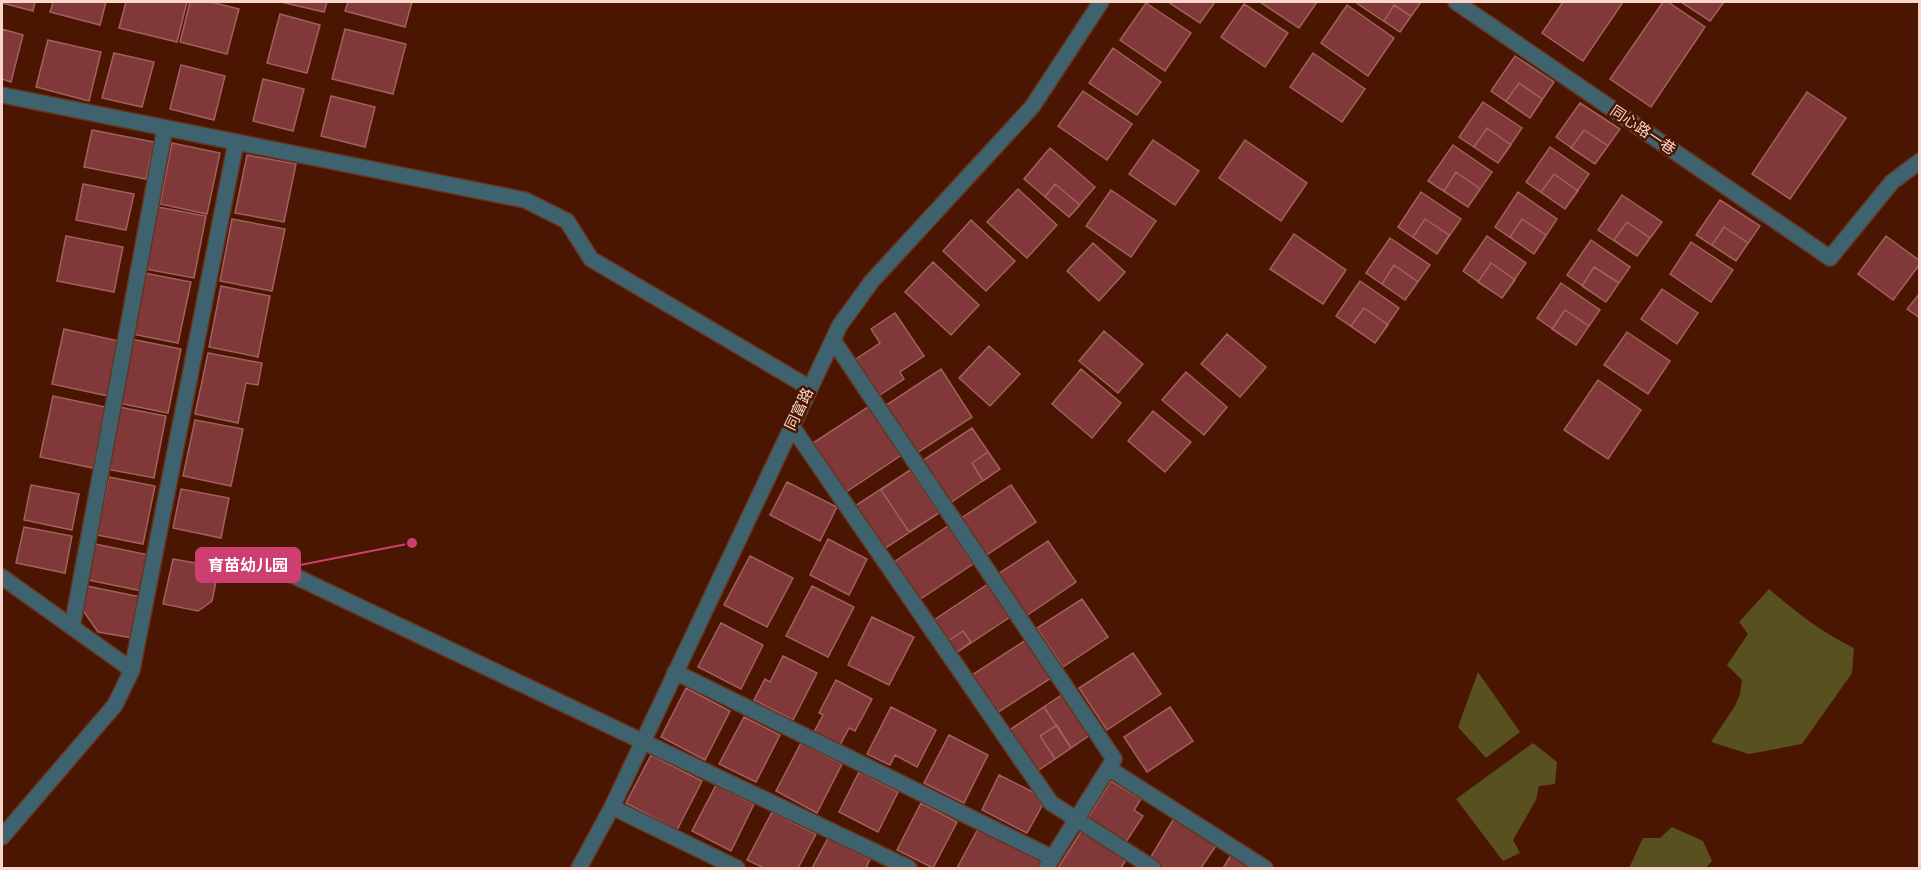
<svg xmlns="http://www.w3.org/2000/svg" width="1921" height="870" font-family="Overpass,'Noto Sans SC',sans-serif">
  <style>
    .green { fill: #58511f }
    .building { fill: #813839; stroke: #a2605f; stroke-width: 1.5 }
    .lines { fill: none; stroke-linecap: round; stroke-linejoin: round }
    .minor-casing { stroke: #663521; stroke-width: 18 }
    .minor { stroke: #3e626e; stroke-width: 15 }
    .labels { text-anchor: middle; stroke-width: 5; stroke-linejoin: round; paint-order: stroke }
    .street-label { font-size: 15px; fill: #f9d6c9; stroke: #4a1601 }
    .leader { fill: none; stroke: #cd3e71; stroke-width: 2 }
    .callout-dot { fill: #cd3e71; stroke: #4a1601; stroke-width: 2 }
    .callout { fill: #cd3e71; stroke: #cd3e71; stroke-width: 2 }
    .callout-label { font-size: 16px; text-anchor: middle; font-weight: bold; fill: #fff }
  </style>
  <rect width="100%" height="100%" fill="#4a1601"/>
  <path class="green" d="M1769,589c27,23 53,44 85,59l-2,25 -50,71 -53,10 -38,-12 24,-36 5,-12 2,-14 -15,-15 21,-31 -9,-12z
    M1478,672l42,60 -34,26 -28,-31z
    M1533,743l24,19 -2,22 -16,2 -3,14 -23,40 7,13 -17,8 -47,-62z
    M1672,827l31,14 9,20 -6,7h-77l14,-30h17z"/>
  <path class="building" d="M2,2h33l-2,9 -31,-8z
    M53,2h53l-6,23 -50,-13z
    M126,2h61l-10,40 -58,-14z
    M190,2h21l28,7 -12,45 -47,-12z
    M281,2h46l-3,10z
    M348,2h64l-7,25 -60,-16z
    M1168,2h47l-15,21z
    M1260,2h57l-18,26z
    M1355,2h66l-21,30z
    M1563,2h60l-40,59 -41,-28z
    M1663,2h5l37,25 -54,80 -41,-28z
    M1681,2h43l-14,19z
    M1146,3l45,30 -26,38 -45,-31z
    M1244,4l44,29 -23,34 -44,-30z
    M1347,5l47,33 -26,38 -47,-33z
    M1394,5l17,11 -11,16 -16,-11z
    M280,14l40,11 -13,48 -40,-10z
    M2,29l21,6 -12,47 -9,-3z
    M345,29l61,15 -13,50 -61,-15z
    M48,40l53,12 -12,49 -53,-14z
    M1113,48l48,34 -24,33 -48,-32z
    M114,53l40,9 -12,45 -40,-9z
    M1313,53l52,36 -23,33 -52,-35z
    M1515,56l39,26 -24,36 -39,-27z
    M181,65l44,11 -11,44 -44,-11z
    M263,79l41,10 -11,42 -40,-10z
    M1519,83l23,16 -12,19 -24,-17z
    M1083,91l49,33 -25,36 -49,-34z
    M1807,92l39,26 -56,81 -38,-25z
    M331,96l44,11 -10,40 -44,-11z
    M1483,102l39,26 -24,35 -39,-26z
    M1580,103l40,26 -25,35 -39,-27z
    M1487,128l24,17 -13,18 -24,-16z
    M92,130l62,12 -8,37 -62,-12z
    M1584,130l24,16 -13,18 -24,-16z
    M1153,140l46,31 -24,34 -46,-31z
    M1245,140l62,43 -26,38 -62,-43z
    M172,143l48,10 -13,61 -47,-10z
    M1453,145l39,27 -24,35 -40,-26z
    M1550,147l39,27 -24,35 -39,-27z
    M1050,148l45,39 -26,30 -45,-38z
    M247,155l49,9 -12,58 -49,-9z
    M1456,172l24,17 -12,18 -24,-16z
    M1554,174l24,17 -13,18 -24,-17z
    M83,184l51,10 -8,36 -50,-10z
    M1055,184l25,21 -11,12 -24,-20z
    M1018,189l39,36 -30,33 -40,-36z
    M1111,190l45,31 -25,36 -45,-31z
    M1421,192l40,27 -24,35 -39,-27z
    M1518,192l39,27 -23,35 -39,-27z
    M1622,195l40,27 -25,34 -39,-26z
    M1720,200l40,26 -24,35 -40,-26z
    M158,207l48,9 -12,62 -49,-9z
    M232,219l53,10 -13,62 -52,-10z
    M1425,219l24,16 -12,19 -24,-17z
    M1522,219l24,16 -12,19 -24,-17z
    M971,220l44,41 -29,30 -43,-40z
    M1627,222l23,16 -13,18 -23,-16z
    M1724,227l24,16 -12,18 -24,-16z
    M1294,234l52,36 -23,34 -53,-35z
    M66,236l57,11 -9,45 -57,-11z
    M1487,236l39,27 -24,35 -39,-27z
    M1886,236l34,25v3l-27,36 -35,-26z
    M1390,238l40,27 -25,35 -39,-27z
    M1591,240l39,27 -24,35 -39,-27z
    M1691,242l42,28 -22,32 -41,-28z
    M1093,243l32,29 -26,29 -32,-30z
    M933,262l46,43 -28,30 -46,-43z
    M1491,263l24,17 -13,18 -24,-16z
    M1394,265l24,17 -13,18 -23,-16z
    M1594,267l25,16 -13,19 -24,-16z
    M144,273l47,9 -13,61 -46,-9z
    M1360,281l39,27 -24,35 -39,-27z
    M1561,283l39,27 -24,35 -39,-27z
    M221,286l49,10 -12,61 -49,-10z
    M1662,289l36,24 -21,31 -36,-25z
    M1920,293v25l-13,-9z
    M1364,308l24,17 -13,18 -24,-17z
    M1565,310l24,16 -13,19 -24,-16z
    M895,313l29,43 -24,16 4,7 -27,18 -24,-36 27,-18 -9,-14z
    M64,329l55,12 -11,55 -56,-12z
    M1104,331l39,33 -25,29 -39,-32z
    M1627,332l43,29 -22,33 -44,-29z
    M1227,334l39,33 -26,30 -39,-33z
    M131,339l50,10 -13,64 -50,-10z
    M989,346l31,28 -30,32 -31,-28z
    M208,353l54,10 -4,22 -12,-2 -8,40 -43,-9z
    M941,369l31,48 -55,36 -32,-47z
    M1081,369l40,34 -29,35 -40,-34z
    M1186,372l41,35 -23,28 -42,-35z
    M1598,380l43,30 -33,49 -44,-29z
    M53,396l52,11 -12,61 -53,-11z
    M871,405l32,49 -57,38 -33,-49z
    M119,407l47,9 -12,62 -48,-9z
    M1153,411l38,31 -26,30 -37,-31z
    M195,420l48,9 -12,57 -48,-10z
    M972,428l28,41 -50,34 -28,-42z
    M988,452l12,17 -17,12 -11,-18z
    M910,470l29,43 -30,19 -28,-42z
    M910,470l29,43 -55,36 -29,-43z
    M109,477l46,9 -12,58 -46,-9z
    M787,482l50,25 -17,34 -50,-26z
    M31,485l48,9 -7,36 -48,-10z
    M1011,485l25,37 -51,34 -25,-37z
    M181,489l48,9 -8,40 -48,-10z
    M948,526l25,38 -54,36 -25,-38z
    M24,527l48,9 -7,37 -49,-10z
    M828,539l39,20 -18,36 -39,-20z
    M1048,541l28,41 -50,34 -28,-42z
    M95,544l54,11 -7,36 -54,-11z
    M750,556l43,22 -26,49 -43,-22z
    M173,559l46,8 -7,34 -14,10 -35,-7z
    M988,584l22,33 -54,36 -22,-33z
    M87,586l54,11 -9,41 -34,-6 -16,-23z
    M812,586l42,21 -26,50 -42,-21z
    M1082,599l26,38 -45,30 -26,-39z
    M872,617l42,20 -25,48 -41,-20z
    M721,623l42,22 -22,44 -43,-22z
    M963,631l8,11 -15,11 -8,-12z
    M1026,640l25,38 -54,35 -25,-38z
    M1133,653l28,41 -54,36 -28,-42z
    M783,656l34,17 -24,47 -39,-20 11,-21 5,3z
    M836,680l36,19 -17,32 -6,-3 -9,17 -26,-13 9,-17 -4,-2z
    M686,688l44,23 -25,49 -44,-23z
    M1063,694l27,41 -54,37 -28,-41z
    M891,707l45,23 -19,37 -22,-12 -5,10 -23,-11z
    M1044,707l27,41 -35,24 -28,-41z
    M1170,707l23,34 -46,31 -23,-35z
    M744,717l36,18 -24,47 -37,-18z
    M1057,725l14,23 -16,11 -15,-23z
    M949,735l39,20 -24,48 -40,-20z
    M801,743l41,21 -25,49 -41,-22z
    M651,755l51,26 -25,49 -51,-27z
    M859,772l39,20 -20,40 -39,-20z
    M999,775l36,18 7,13 -15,27 -45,-23z
    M1111,781l30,18 -7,11 9,6 -19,29 -38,-24z
    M716,785l38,19 -23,47 -39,-20z
    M921,803l36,19 -24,46 -36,-18z
    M772,812l44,22 -18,34h-34l-17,-8z
    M1176,815l43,26 -18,27h-38l-14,-8z
    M978,829l65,33 -3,6h-83z
    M1082,830l45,28 -6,10h-63z
    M828,838l42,21 -4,9h-54z
    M1233,852l27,16h-37z"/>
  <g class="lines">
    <g class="minor-casing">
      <path id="minor" d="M1456,2l374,256 62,-76 28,-21
        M2,95l523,105 42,21 24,38 219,129
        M833,340l281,419 -68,109
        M791,425l260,378 102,65
        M286,572l623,296
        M2,577l130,93
        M72,627l93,-499
        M675,672l378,186
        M1108,768l157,100
        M612,807l125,61
        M2,837l113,-132 17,-35 104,-528
        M579,868l33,-61 228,-482 32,-44 160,-174 69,-105"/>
    </g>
    <use href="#minor" class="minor"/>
  </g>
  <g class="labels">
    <g class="street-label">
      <text transform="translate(1643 130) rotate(34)" y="5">同心路一巷</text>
      <text transform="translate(799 409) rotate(-64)" y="5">同富路</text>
    </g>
  </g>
  <path class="leader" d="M412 543L300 565"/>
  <circle class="callout-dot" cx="412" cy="543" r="6"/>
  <rect class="callout" x="196" y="548" width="104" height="34" rx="6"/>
  <g class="callout-label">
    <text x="248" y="571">育苗幼儿园</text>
  </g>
  <rect width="1921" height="870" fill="none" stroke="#f9d6c9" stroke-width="6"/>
</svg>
